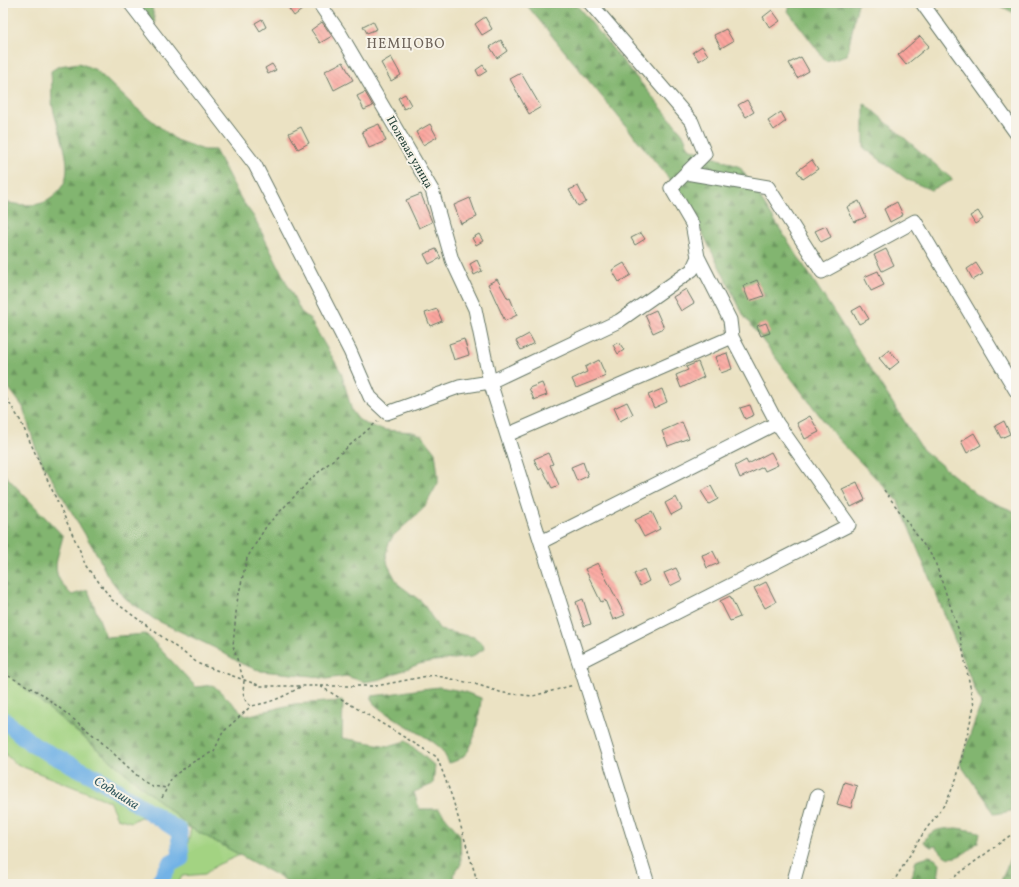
<svg xmlns="http://www.w3.org/2000/svg" width="1019" height="887" font-family="Vollkorn,serif">
  <style>
    .grass { fill: #a3d382; stroke: #61885b }
    .forest { fill: url(#forest-firs); stroke: #507952 }
    .lines { fill: none; stroke-linecap: round; stroke-linejoin: round }
    .river { stroke: #72b2e6; stroke-width: 17 }
    .building { fill: url(#building-back-hatch) }
    .minor-casing { stroke: #676; stroke-width: 15 }
    .path { stroke: #676; stroke-width: 1.5; stroke-dasharray: 3 3; stroke-linecap: butt }
    .minor { stroke: #fff; stroke-width: 13 }
    .labels { text-anchor: middle; stroke-width: 4; stroke-linejoin: round; paint-order: stroke }
    .street-label { font-size: 12px; fill: #1f3d34; stroke: #f7f3e8 }
    .water-label { font-size: 13px; font-style: italic; fill: #345a60; stroke: #f7f3e8 }
    .quarter-label { font-size: 14px; letter-spacing: 1px; fill: #6c6259; stroke: #f7f3e8 }
  </style>
  <defs>
    <pattern id="forest-firs" width="22" height="20" patternUnits="userSpaceOnUse"><rect width="22" height="20" fill="#82b570"/><path d="M5 1l3.5 6h-7zM16 11l3.5 6h-7z" fill="#6a945d"/></pattern>
    <pattern id="building-back-hatch" width="6" height="6" patternUnits="userSpaceOnUse"><rect width="6" height="6" fill="#fca69f"/><path d="M-1 5l2 2M0 0l6 6M5-1l2 2" fill="none" stroke="#cb8882"/></pattern>
  </defs>
  <rect width="100%" height="100%" fill="#f7f3e8"/>
  <filter id="ink" filterUnits="userSpaceOnUse"><feTurbulence type="fractalNoise" baseFrequency=".025" numOctaves="2"/><feDisplacementMap in="SourceGraphic" scale="8" xChannelSelector="R" yChannelSelector="G"/><feConvolveMatrix kernelMatrix="1 2 1 2 8 2 1 2 1" color-interpolation-filters="sRGB"/></filter>
  <filter id="wash" filterUnits="userSpaceOnUse"><feTurbulence type="fractalNoise" baseFrequency=".012" numOctaves="4" result="noise"/><feDisplacementMap in="SourceGraphic" scale="16" xChannelSelector="R" yChannelSelector="G"/><feGaussianBlur stdDeviation="0.9" result="paint"/><feColorMatrix in="noise" values="0 0 0 0 0 0 0 0 0 0 0 0 0 0 0 0 0 1.4 0 .05"/><feComposite in="paint" operator="in"/></filter>
  <g filter="url(#wash)">
    <rect width="100%" height="100%" fill="#ebe2c3"/>
    <path class="grass" d="M3,670l188,158 49,27 -23,10 -12,9 -23,2 -4,8h-15l7,-13 17,-23 4,-20 -51,-11 -9,5 -14,-4 -8,-17 -93,-37 -10,-9 -3,-10z"/>
    <path class="forest" d="M137,3h14l4,19 -4,4z
      M525,3h50l108,131 6,14 51,19 183,283 58,48 35,14v298l-21,4 -35,-50 21,-60 -83,-203 -62,-64 -92,-121 -59,-118z
      M791,3h67l-11,52 -21,6 -38,-50z
      M994,3h22v11l-21,-11z
      M79,63l17,7 38,36 42,34 28,10h11l26,49 13,18 47,95 8,6 32,54 11,39 6,8 8,5 19,6 28,2 10,4 12,16 3,23v8l-14,25 -31,28 -5,9 -2,10 2,10 10,19 24,18 18,28 34,7 9,7 1,5 -13,8 -37,4 -15,3 -38,15 -16,3 -19,-6 -20,3 -14,-3 -51,-5 -19,-7 -27,-16 -61,-29 -29,-21 -18,-23 -9,-19 -55,-92 -7,-15 -13,-42 -20,-27v-178c17,3 39,7 52,-7 5,-6 10,-11 11,-18 5,-23 -11,-52 -14,-75 -1,-10 0,-21 -1,-31l8,-5z
      M864,103l89,77 -22,10 -23,-10 -44,-32z
      M3,473l60,63c-7,28 -14,37 9,59l16,-5 18,47 40,-3 50,53 17,-2 33,31 48,-12 49,-3 -1,37 46,8 18,-5 29,25 -2,18 -19,8 5,17h20l21,26 1,29 -8,11 4,9h-165l-101,-56 -188,-158z
      M439,687l23,4 19,7c0,10 -7,46 -13,53 -5,7 -11,10 -19,12 -3,-6 -7,-14 -12,-18 -13,-11 -60,-34 -65,-44v-5c23,-2 44,-7 67,-9z
      M957,828l23,4 -2,10c-7,7 -22,20 -33,14 -3,-2 -6,-7 -9,-10l-5,1 -7,-5c6,-14 19,-13 33,-14z
      M1016,853v31h-16l11,-28z
      M929,856l6,2 5,5 -2,16 -6,5h-28l8,-7 4,-17z"/>
    <g class="lines">
      <path class="river" d="M3,719l30,26 66,34 80,52 2,27 -11,6 -12,20"/>
    </g>
    <g id="blocks">
      <path class="building" d="M285,3h26l-17,13z
        M772,10l8,11 -10,7 -7,-11z
        M485,17l7,12 -10,6 -7,-11z
        M262,19l4,8 -6,4 -5,-8z
        M373,21l4,8 -10,4 -4,-7z
        M322,22l10,14 -12,7 -9,-13z
        M726,29l7,12 -12,7 -7,-13z
        M920,36l9,10 -23,19 -8,-10z
        M501,40l6,11 -10,7 -7,-11z
        M702,46l6,9 -9,6 -6,-9z
        M391,57l10,18 -10,6 -10,-18z
        M801,57l8,14 -12,7 -8,-15z
        M343,62l10,18 -19,10 -9,-19z
        M272,64l4,6 -8,4 -3,-6z
        M483,65l4,6 -8,5 -3,-6z
        M521,73l20,34 -12,7 -19,-35z
        M365,92l8,14 -9,4 -7,-14z
        M405,94l6,11 -7,4 -6,-11z
        M747,100l7,12 -8,5 -8,-12z
        M781,112l5,9 -12,9 -6,-9z
        M379,124l7,17 -17,7 -7,-17z
        M430,124l7,13 -14,8 -7,-13z
        M301,127l8,16 -11,6 -9,-16z
        M812,160l6,9 -15,10 -6,-8z
        M578,186l8,16 -8,4 -9,-16z
        M421,194l11,28 -13,6 -13,-28z
        M470,198l7,19 -16,7 -7,-19z
        M859,201l7,16 -12,5 -7,-15z
        M897,202l6,13 -13,7 -6,-13z
        M978,211l5,8 -8,5 -5,-8z
        M826,226l5,11 -10,5 -6,-11z
        M641,233l4,6 -10,6 -4,-7z
        M479,234l4,7 -7,4 -4,-7z
        M436,249l5,9 -12,6 -5,-10z
        M886,249l8,16 -12,6 -8,-16z
        M477,260l5,11 -8,4 -4,-11z
        M624,263l7,12 -12,7 -7,-12z
        M976,263l7,11 -10,6 -6,-11z
        M878,271l6,14 -13,6 -7,-14z
        M497,279l11,20 2,-1 7,17 -12,6 -17,-37z
        M757,280l7,16 -15,5 -6,-15z
        M686,289l8,14 -13,8 -8,-14z
        M861,306l8,13 -10,5 -7,-13z
        M437,309l5,12 -12,5 -5,-13z
        M656,310l8,18 -11,5 -8,-18z
        M766,323l4,10 -9,3 -4,-10z
        M529,334l5,9 -13,7 -5,-9z
        M464,339l5,16 -15,5 -5,-16z
        M619,342l5,8 -6,4 -5,-9z
        M889,350l10,12 -10,8 -10,-12z
        M727,353l5,16 -11,4 -6,-16z
        M599,360l7,16 -30,12 -4,-9 15,-7 -2,-5z
        M698,362l6,15 -23,11 -5,-13 12,-5 -2,-3z
        M542,383l5,12 -13,5 -5,-12z
        M662,389l5,13 -13,6 -6,-13z
        M627,402l6,12 -13,7 -6,-13z
        M750,405l4,10 -9,4 -5,-11z
        M810,416l9,16 -14,7 -8,-16z
        M1004,421l6,13 -9,4 -6,-12z
        M682,422l7,16 -21,8 -6,-15z
        M974,433l7,12 -14,8 -6,-12z
        M771,452l7,13 -13,6 -2,-4 -23,11 -5,-12 11,-6 2,4z
        M548,453l5,11 -3,1 9,20 -7,3 -10,-20 -3,2 -5,-11z
        M583,462l5,14 -11,5 -6,-14z
        M857,482l8,18 -14,7 -9,-18z
        M711,486l7,13 -9,5 -8,-13z
        M676,497l6,12 -11,6 -6,-12z
        M652,512l8,17 -16,8 -9,-17z
        M713,551l6,12 -12,5 -5,-13z
        M598,563l27,52 -12,5 -8,-20 -4,2 -16,-33z
        M676,568l6,12 -12,6 -6,-13z
        M644,569l5,12 -9,5 -6,-12z
        M766,582l10,20 -11,6 -11,-20z
        M730,596l10,21 -10,4 -10,-20z
        M583,599l8,25 -7,2 -8,-24z
        M844,782l13,4 -6,22 -14,-4z"/>
    </g>
  </g>
  <g filter="url(#ink)">
    <use href="#blocks" fill-opacity="0" stroke="#676" stroke-width="1"/>
    <g class="lines">
      <g class="minor-casing">
        <path id="minor" d="M130,3l125,162 95,186 20,46 17,16 72,-26 31,-5 129,-61 73,-51 6,-13 -6,-33 -21,-36 34,-34 -13,-32 -102,-119
          M319,3l22,32 91,155 20,70 23,49 15,73 111,350 47,152
          M922,3l94,130
          M686,173l82,14 54,85 93,-51 101,170
          M698,257l32,63 2,17
          M507,435l225,-98 45,86
          M541,542l236,-119 72,102 -270,137
          M793,884l24,-88"/>
      </g>
      <path class="path" d="M3,393l17,27 67,146 25,34 87,64 62,22h59l117,71 15,40 26,87
        M884,490l50,69 25,72 15,75 -17,71 -10,24 -23,31 -32,52
        M3,673l39,21 55,44 46,43 9,5 15,2
        M321,686h55l57,-11 42,9 28,9 30,3 41,-11
        M300,687c-16,10 -30,16 -49,19l-5,-4 -3,-10 1,-11 -11,-35 4,-44 10,-44 20,-33 46,-48 65,-56
        M162,798l10,-21 21,-15 21,-11 9,-19 28,-26
        M945,884l71,-53"/>
      <use href="#minor" class="minor"/>
    </g>
  </g>
  <g class="labels">
    <g class="street-label">
      <text transform="translate(410 152) rotate(60)" y="4">Полевая улица</text>
    </g>
    <g class="water-label">
      <text transform="translate(117 792) rotate(32)" y="5">Содышка</text>
    </g>
    <g class="quarter-label">
      <text x="406" y="48">НЕМЦОВО</text>
    </g>
  </g>
  <rect width="1019" height="887" fill="none" stroke="#f7f3e8" stroke-width="16"/>
</svg>
